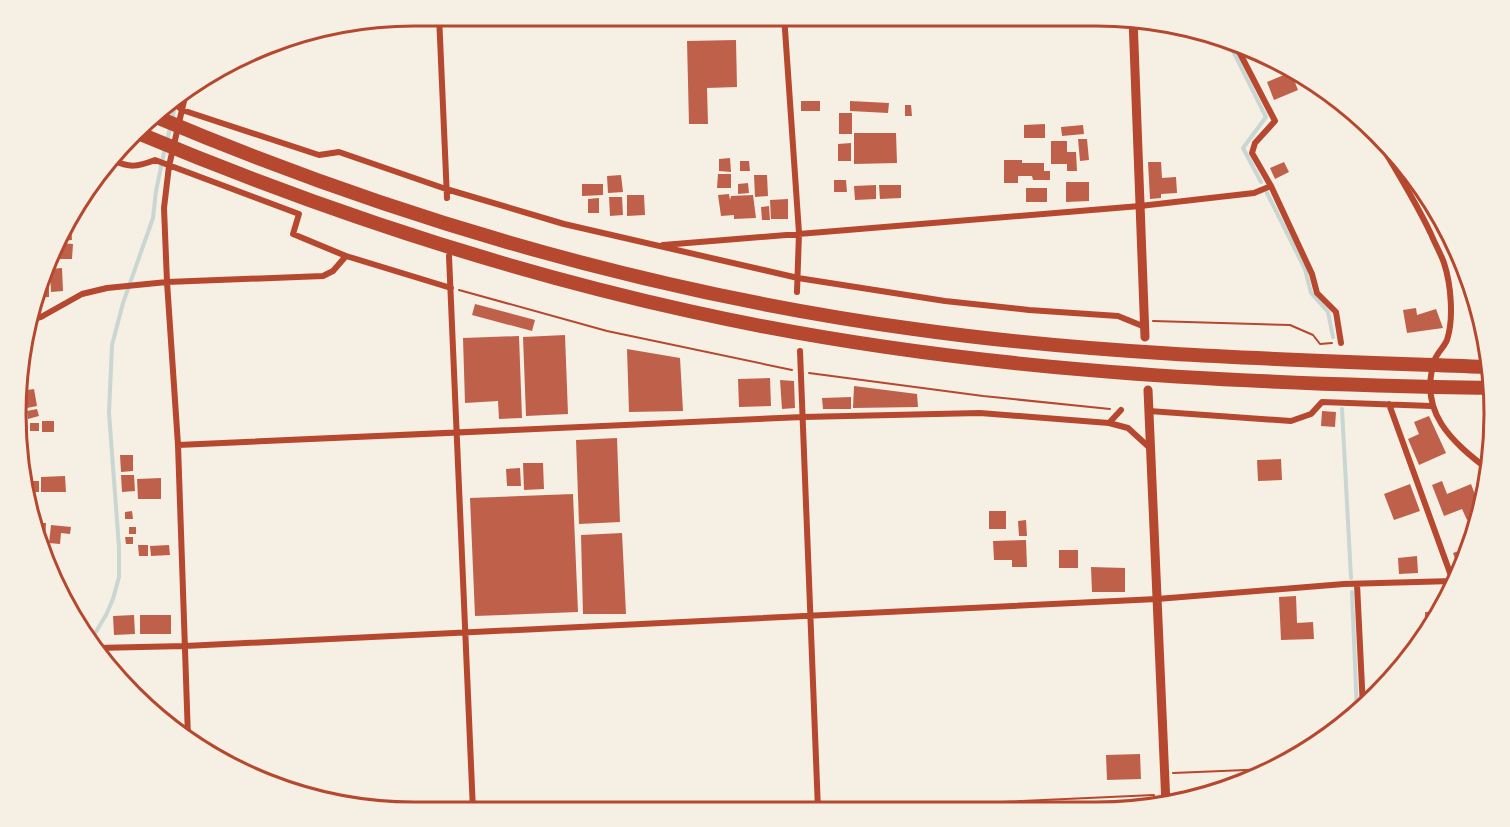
<svg xmlns="http://www.w3.org/2000/svg" width="1510" height="827" font-family="'Open Sans',sans-serif">
  <style>
    .lines { fill: none; stroke-linecap: round; stroke-linejoin: round }
    .stream { stroke: #c9d6d2; stroke-width: 4 }
    .building { fill: #bf614a }
    .path { stroke: #b5482f; stroke-width: 2 }
    .minor { stroke: #b5482f; stroke-width: 6 }
    .tertiary { stroke: #b5482f; stroke-width: 9 }
    .motorway { stroke: #b5482f; stroke-width: 14 }
    .rim { fill: none; stroke: #b5482f; stroke-width: 3 }
  </style>
  <rect width="100%" height="100%" fill="#f6efe4"/>
  <g class="lines">
    <path class="stream" d="M1226,37l40,80 -23,31 18,34
      M167,141l11,-47
      M1267,193l38,76 6,24 17,19 5,25
      M1342,409l9,169
      M1352,592l5,121
      M91,640l15,-25 7,-16 6,-22v-30l-10,-134 3,-68 11,-42 30,-85 3,-27 9,-43"/>
  </g>
  <path class="building" d="M736,40l1,47 -30,1 1,36h-19l-2,-83z
    M1291,72l7,18 -24,10 -7,-18z
    M801,101h19v10h-19z
    M850,101l39,2 -1,10 -38,-2z
    M905,105h6l1,11h-7z
    M839,113h13v21h-13z
    M1045,124v14h-21v-13z
    M1083,125l1,9 -22,2 -1,-9z
    M854,133h42l1,30 -43,1z
    M1078,139h9l2,21 -9,1z
    M1051,141h16v11h9l1,19h-10v-7h-16z
    M851,143v18h-13v-17z
    M730,158l1,14 -12,-1v-12z
    M1004,160h18v3h22v8h6v9h-17l-1,-4h-14v7h-14z
    M740,161h9l1,10h-10z
    M1148,162h13l1,16 14,-1 1,16 -16,1v4l-11,1z
    M1284,162l5,10 -14,7 -5,-11z
    M718,174h13v14h-14z
    M621,175l2,17 -15,1 -1,-17z
    M754,175h13l1,21 -13,1z
    M834,180h12l1,12h-13z
    M1066,182h23v19l-23,1z
    M748,183l1,10 -11,1v-10z
    M582,184h21v11l-21,1z
    M876,185v14l-21,1 -1,-14z
    M879,185h22v13l-21,1z
    M1026,188h21v14h-21z
    M729,194l1,6 1,-4 22,-1 3,23 -22,1v-4l-13,1 -3,-21z
    M627,195h17l1,20 -18,1z
    M609,197h13l1,18 -13,1z
    M599,198v15h-11v-14z
    M788,199v20h-17l-1,-19z
    M769,206l1,14h-8l-1,-13z
    M69,221h2l1,19 -12,1z
    M59,243l14,1 -1,15h-20z
    M62,268l1,23 -12,1 -1,-23z
    M41,283h8v14l-15,1z
    M475,304l60,16 -3,11 -60,-16z
    M1416,308l1,7 19,-6 7,19 -36,5 -4,-23z
    M565,335l3,79 -42,2 -3,-79z
    M519,336l3,82 -23,1 -1,-18 -33,2 -2,-65z
    M627,349l53,9 3,53 -54,1z
    M770,378l1,28 -32,1 -1,-28z
    M780,380l14,1 1,27 -13,1z
    M854,386l63,8 1,13 -65,1z
    M34,389l3,17 -15,3 -1,-18z
    M851,397v12h-28l-1,-11z
    M37,409l2,7 -11,3 -1,-8z
    M24,411l3,18 -10,1 2,-18z
    M1322,411l14,1 -1,15 -14,-1z
    M1429,416l17,37 -27,12 -11,-26 11,-5 -5,-12z
    M42,421h12v11h-12z
    M30,423h9v8h-9z
    M617,438l3,84 -41,2 -3,-84z
    M120,455h13v16l-12,1z
    M1281,459l1,21 -24,1 -1,-21z
    M523,463h20l1,26 -20,1z
    M520,468l1,18h-14l-1,-17z
    M121,475h13l1,16 -13,1z
    M65,476l1,16h-25v-15z
    M161,478v21h-23l-1,-20z
    M25,481h14v11h-11z
    M1442,481l5,13 24,-10 10,26 -1,5 -13,5 -5,-11 -18,7 -12,-31z
    M1410,484l10,27 -26,9 -10,-26z
    M573,494l5,118 -103,4 -5,-118z
    M132,511l1,8h-8v-7z
    M989,511h17v18h-17z
    M1026,520l1,16h-8l-1,-15z
    M35,523h11l-1,21h-5z
    M51,525l20,2 -1,7 -9,-1 -1,11 -11,-1z
    M129,527h7v7h-7z
    M622,533l4,81h-43l-2,-79z
    M125,537h8v7h-7z
    M1026,540l1,27h-15v-7h-18l-1,-19z
    M138,545h10v11h-9z
    M169,545l1,10 -19,1 -1,-10z
    M1464,549l3,9 -5,11 -3,1 -6,-17z
    M1059,550h19v18h-19z
    M1417,556l1,17 -19,1 -1,-16z
    M1091,567l34,1v24h-33z
    M1296,596l1,27 16,-1 1,17 -33,1 -2,-43z
    M1442,611l-13,18h-4v-17z
    M134,615l1,19 -21,1 -1,-19z
    M140,615h31v19h-31z
    M1140,754l1,25 -34,1 -1,-25z"/>
  <g class="lines">
    <path class="path" d="M459,290l148,41 185,39
      M1153,321l137,4 23,10 7,9 12,-1
      M809,373l174,23 127,13
      M1173,773l97,-4
      M827,810l327,-15"/>
    <path class="minor" d="M439,15l8,183
      M784,15l15,218 -2,59
      M1233,40l42,81 -20,22 -3,10 19,33 41,88 5,19 19,19 5,31
      M187,88l-18,78 -5,42 3,74 11,163 10,292
      M170,99l12,11 137,45 20,-3 107,37 118,35 234,54 147,23 84,9 89,6 27,11
      M1368,124c22,36 45,72 63,110 4,10 10,20 13,29 7,21 10,56 3,77 -3,7 -9,12 -12,19 -18,53 17,83 55,112
      M112,160c18,8 25,7 43,0l144,54 -6,20 53,22 105,32
      M663,245l477,-39 114,-13 17,-7
      M449,256l24,555
      M28,321l13,-4 41,-23 25,-6 60,-6 156,-6 10,-5 13,-15
      M800,351l18,459
      M1389,404l65,180
      M1149,411l142,10 20,-7 11,-12 109,4
      M1109,423l12,-13
      M178,445l625,-28 177,-4 129,10 19,5 23,21
      M1357,584l6,124
      M96,648l89,-2 972,-47 187,-15 109,-3"/>
    <path class="tertiary" d="M1133,18l12,319
      M1148,390l18,415"/>
    <path class="motorway" d="M154,116c243,103 498,177 760,213 191,27 384,31 577,38
      M138,133c178,75 362,136 551,178 264,59 536,73 805,77"/>
  </g>
  <path d="M0 0H1510V827H0ZM414 26H1096A388 388 0 0 1 1484 414V414A388 388 0 0 1 1096 802H414A388 388 0 0 1 26 414V414A388 388 0 0 1 414 26Z" fill="#f6efe4" fill-rule="evenodd"/>
  <path class="rim" d="M414 26H1096A388 388 0 0 1 1484 414V414A388 388 0 0 1 1096 802H414A388 388 0 0 1 26 414V414A388 388 0 0 1 414 26Z"/>
</svg>
